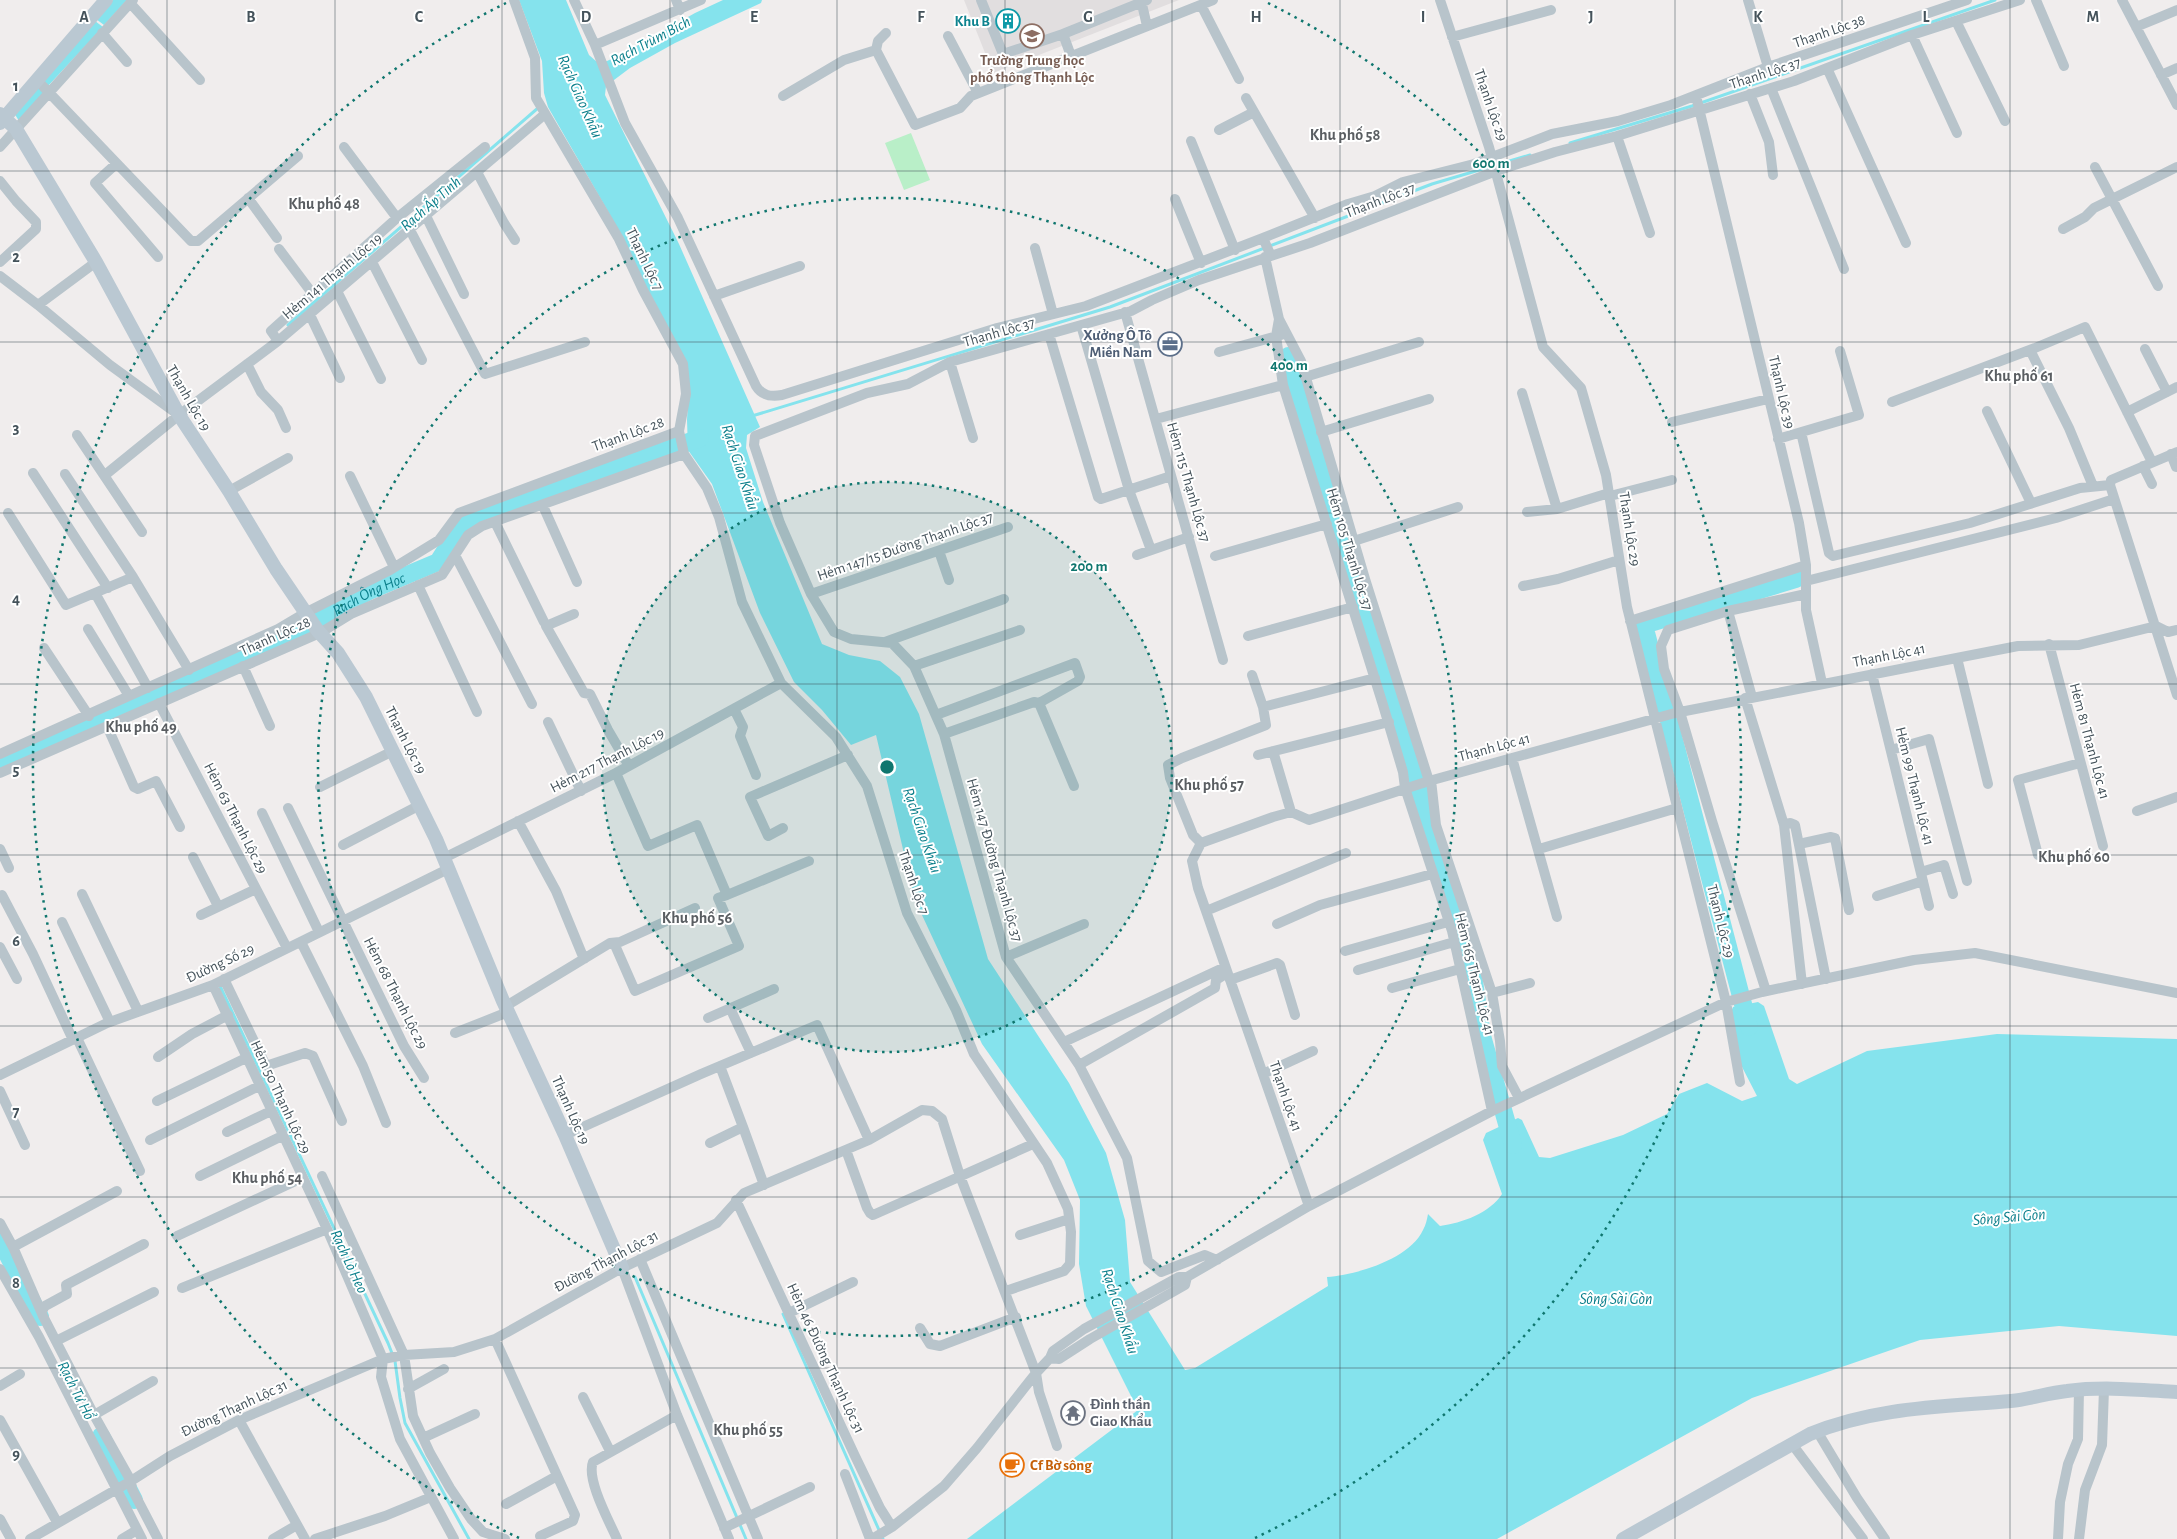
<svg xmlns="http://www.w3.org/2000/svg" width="2177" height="1539" font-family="'Alegreya Sans',sans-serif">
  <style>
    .education { fill: #e1dedf }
    .green { fill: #b9efc8 }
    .water { fill: #85e3ed }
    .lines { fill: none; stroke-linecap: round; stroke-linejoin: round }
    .stream { stroke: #85e3ed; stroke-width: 3 }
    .river { stroke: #85e3ed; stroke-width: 18 }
    .street { stroke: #b8c4cb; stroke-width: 10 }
    .secondary { stroke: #bac8d2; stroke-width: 14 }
    .grid { fill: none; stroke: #45535b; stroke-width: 1; stroke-opacity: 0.55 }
    .ring { fill: none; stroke: #0f766e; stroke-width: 2.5; stroke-dasharray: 2.5 5 }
    .labels { text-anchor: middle; stroke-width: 4; stroke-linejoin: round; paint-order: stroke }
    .culture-label { font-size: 15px; font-weight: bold; fill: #0d838f; stroke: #fff; text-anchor: end }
    .street-label { font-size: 15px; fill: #45535b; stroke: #fff }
    .education-label { font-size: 15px; font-weight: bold; fill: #785e54; stroke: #fff }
    .service-label { font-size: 15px; font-weight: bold; fill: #4e5e75; stroke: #fff; text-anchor: end }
    .worship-label { font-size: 15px; font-weight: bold; fill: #5b616d; stroke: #fff; text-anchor: start }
    .food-label { font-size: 15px; font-weight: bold; fill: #c56008; stroke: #fff; text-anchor: start }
    .water-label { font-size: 16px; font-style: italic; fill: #0b7f8b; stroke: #fff }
    .neighbourhood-label { font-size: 16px; font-weight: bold; fill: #5a5e62; stroke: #fff }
    .grid-label { font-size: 16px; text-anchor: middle; font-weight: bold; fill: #45535b; stroke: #fff; stroke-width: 4; stroke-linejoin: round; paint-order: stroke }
    .centre { fill: #0f766e; stroke: #fff; stroke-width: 2.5 }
    .ring-label { font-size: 15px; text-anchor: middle; font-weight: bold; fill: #0f766e; stroke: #fff; stroke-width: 4; stroke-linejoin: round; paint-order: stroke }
  </style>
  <rect width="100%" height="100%" fill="#f0eded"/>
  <path class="education" d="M964,0h215l-186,73z"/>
  <path class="green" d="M911,133l19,47 -26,10 -19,-47z"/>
  <path class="water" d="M113,0h14l-23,25 -8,-6z
    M519,0h47l23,55 8,7 10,-1 19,-9 69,-39 28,-13h39l-1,3 -86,40 -45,25 -24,18 -1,9 74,149 81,183 -13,8 -1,13 17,54 59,142 27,11 31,6 20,16 19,37 69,245 81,124 37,70 19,67 5,62 55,88 10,-2 133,-82 -1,-9c29,-2 83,-18 96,-47 3,-5 4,-11 5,-16l12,12c22,-3 50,-13 62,-32l-19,-54 3,-7 32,-15 4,2 17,37 11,1 73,-23 44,-21 12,-20 28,-11 35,18 15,-5 -16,-31 -11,-51 3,-7 25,-5 6,4 25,73 8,5 70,-33 130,-17 180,5v297l-118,-10 -139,14 -168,58 -255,141h-530l171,-129 -52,-104 -7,-42 1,-64 -16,-40 -82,-116 -67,-144 -39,-165 -25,10 -29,-35 -28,-28 -34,-69 -48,-129 -24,-34 -1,-30 2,-39 -15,-39 -64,-127 -62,-108 -4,-14 -2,-32z
    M95,21l8,6 -55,59 -6,-6z
    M38,85l6,7 -25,29 -5,-8z"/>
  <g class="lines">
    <path class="stream" d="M1570,143l122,-37 303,-106
      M288,325l250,-217
      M752,416l358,-109 322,-123 98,-29
      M220,986l168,357 7,18 5,37 5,25 64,116
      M635,1277l111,262
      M783,1314l100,225"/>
    <g class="river">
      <path d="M1288,356l157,518 29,107 8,55 31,109"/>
      <path id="s1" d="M0,761l302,-132 67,-38 69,-29 25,-39 237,-85"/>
      <path d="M1749,1027l-105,-402 152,-46"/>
      <path d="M0,1240l40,77"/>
      <path d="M101,1436l33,64"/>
    </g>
    <path class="street" d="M514,0l21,58 1,40 83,141 24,51 40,74 3,30 -7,37 5,23 23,34 12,29 23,85 39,81 55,54 31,49 40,127 49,97 18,44 73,109 21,46 3,23 -1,32 -6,7 -58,20
      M574,0l21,45 106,-45
      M676,0l4,10
      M981,0l22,54 60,-20
      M1141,0l6,26
      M1440,0l49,147 54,200 38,41 25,87 21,132 99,395 14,80
      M1748,0l20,67 199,-67
      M2036,0l28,66
      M2122,0l55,105
      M130,3l70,77
      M1201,5l38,74
      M1956,21l49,100
      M2136,27l41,-17
      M102,33l25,29
      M886,33l-8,8 -2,9 39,75 45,-17 11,-12 242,-96
      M1912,35l45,98
      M948,36l30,57
      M1452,37l99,-27
      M595,45l30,78 53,95 78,168c6,10 15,11 26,9l215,-67 89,-22 177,-68 8,18
      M1071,56l-8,-22 84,-34
      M1827,68l79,175
      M2161,75l16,-7
      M36,79l155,162h7l100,-85
      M1771,88l73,181
      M1750,94l19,48 4,33
      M783,96l61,-36 32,-10
      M1696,96l103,427 7,42v45l16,73
      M1246,98l69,120
      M1219,130l35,-18
      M1617,136l33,97
      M1191,141l44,109
      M0,147l133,-147
      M344,147l53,71
      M116,164l-21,19 63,74
      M2095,167l63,119
      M477,172l27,51 11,17
      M0,181l16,20 20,21v7l-36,33
      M248,198l29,40
      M1175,199l26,64
      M426,216l38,78
      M2063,229l22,-12 9,-9 83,-41
      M410,230l75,144 100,-32
      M1263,238l85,-34 27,-8 28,-14 71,-18 78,-30 66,-13 53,-16 97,-38
      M1035,248l18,66
      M279,249l33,44
      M1265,257l14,62 22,42 64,218 64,202
      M372,262l50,98
      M0,276l38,29 72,60 66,48
      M337,291l44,88
      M714,296l86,-30
      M38,305l58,-43
      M1125,312l98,348
      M310,315l30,63
      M1279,319l-3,17 7,49 100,320 20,67 2,16 47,143 40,180
      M1081,325l48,165 22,60
      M1049,334l49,163 3,2 70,-23
      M278,341l-7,-10 126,-113 88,-71
      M2145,349l22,43
      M2030,350l39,78 24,58
      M1219,352l62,-17
      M950,362l23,76
      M247,364l14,28 17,18 8,18
      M1305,377l114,-35
      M1522,393l35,116
      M1892,402l143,-54 50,-21 67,135
      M1987,411l44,92
      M2127,412l50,-25
      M1156,419l127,-34
      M1672,422l96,-23
      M1321,432l108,-33
      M1801,432l28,121 4,3 137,-33 110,-35 30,-3
      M77,435l65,97
      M1778,439l81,-24 -19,-64
      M2177,452l-66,28 -1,5 67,210
      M2171,454l5,13
      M2143,466l9,18
      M33,473l75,115
      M65,474l68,103 56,93
      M105,475l74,-60 99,-74 267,-227
      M350,476l44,91
      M229,491l59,-33
      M1610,496l62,-16
      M543,506l34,76
      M1527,512l30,-3 52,-16
      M8,513l58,92 67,-28
      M495,522l49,100
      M1354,541l104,-34
      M939,551l10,29
      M455,555l77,149
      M1137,555l52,-18
      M1215,556l112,-32
      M1806,581l250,-63 58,-19
      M418,585l59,127
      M1523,586l35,-7 61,-19
      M95,593l53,95
      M811,594l197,-67
      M1728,611l24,86
      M574,614l-28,12 38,67 6,1 18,36 21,36
      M1630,621l176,-56
      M88,629l41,67
      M1248,636l105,-29
      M885,642l119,-43
      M2049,644l54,202
      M44,648l45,68
      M1957,658l31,126
      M243,666l27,60
      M914,666l106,-36
      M1872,674l57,232
      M1745,698l39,127 18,159
      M159,703l128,245
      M1263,707l112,-29
      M734,709l9,18 -3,9 16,39
      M936,715l139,-52 5,14 -2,4 -39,22
      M548,722l33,69
      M107,726l27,61 4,2 18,-8 24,46
      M944,734l90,-32 5,1 35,83
      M1891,750l38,-11 38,142
      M1273,751l18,61
      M0,754l278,-125 27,-16 85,-43 49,-30 20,-27 220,-82
      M1258,755l131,-33
      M1512,758l45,159
      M0,773l320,-140 31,-19 91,-39 26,-40 14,-9 202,-72
      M1431,780l5,45 56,168
      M320,787l73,-36
      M288,808l116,238 20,32
      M2137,811l40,-14
      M262,813l57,119
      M518,821l38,70 28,68
      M1784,825l6,-2 5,2 31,154
      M783,828l-15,8 -18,-39 98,-42
      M1201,843l-8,-8 -23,-57 -2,-13 14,-7 84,-33 -3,-18 -11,-32
      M1799,844l32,-7 4,1 14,72
      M343,845l77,-40
      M0,849l9,19
      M1539,849l138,-41
      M2038,855l-20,-75 62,-17
      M193,857l25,49
      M444,858l172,-85 165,-90
      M1921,872l23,-7 9,29
      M82,894l56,117
      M2,895l31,59 40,86
      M727,895l82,-34
      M1877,896l46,-15
      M1206,911l140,-58
      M201,915l55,-26
      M62,922l48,100
      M1277,924l43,-19 112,-31
      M301,942l62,124 23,57
      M614,943l21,48 104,-45 -21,-48 9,-3 -30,-70 -49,21 -32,-73
      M0,947l17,32
      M1345,951l103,-29
      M1006,957l78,-33
      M1358,970l96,-28
      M224,979l42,87 39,-13 8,3 29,65
      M1230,980l47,-17 3,2 15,50
      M213,985l114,244 56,130 -2,18 19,62 54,100
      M1392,988l68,-19
      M1766,991l-54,-170 -32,-109 -16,-43 -3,-23 7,-16 60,-19 78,-17
      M506,1006l104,-63 10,-1 75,-34
      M730,1008l21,45
      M708,1018l66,-29
      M455,1033l53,-21
      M77,1038l63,133
      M1064,1042l161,-75
      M158,1057l34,-23 36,-19
      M1079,1065l136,-77 1,-8 11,-7
      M720,1066l23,61
      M1263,1074l50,-23
      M0,1075l107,-52 106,-38 235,-116
      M0,1091l25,54
      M1519,1098l-17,-32 -2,-25 -8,-48 38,-10
      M157,1101l89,-43
      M227,1132l44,-21
      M565,1135l136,-61 116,-49 52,115
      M150,1140l109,-54
      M710,1143l33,-16 21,58
      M846,1150l21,58 3,5 3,2 160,-71
      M200,1176l82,-40
      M322,1176l82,179 9,61 17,37 20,35 21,31 12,13 22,7
      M736,1200l119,256 25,52 12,19
      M1309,1206l-111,-318 -6,-27 9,-18 72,-26 18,-5 18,8 120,-39 246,-68 343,-67 61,-1 77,-19 12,6 9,-2
      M0,1223l13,24 30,69 51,99
      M1020,1235l49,-16
      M177,1236l125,-58
      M13,1247l104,-56
      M640,1259l118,280
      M1217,1260l-12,-5 -44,17 -13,-11 -21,-103 -48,-93 -73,-108 -62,-223 -30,-68 -22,-23 -41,-4 -17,-7 -23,-38 -31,-71 -26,-78 1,-9 112,-43 41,-9 42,-22 181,-51 21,-11 47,-20 111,-37 186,-72 59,-19 62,-16 177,-55 118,-46 108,-35
      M622,1268l55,147 52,124
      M0,1269l39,68 103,202
      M182,1288l145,-59
      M42,1311l3,-5 22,-12 -1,-9 78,-41
      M789,1313l64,-31
      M920,1328l10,16 10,2 76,-29
      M495,1339l80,176 -2,6 -33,15
      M56,1341l98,-49
      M1050,1358l9,1 31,-20 95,-54 2,-8
      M153,1381l-59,34 37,66 1,8 26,50
      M0,1386l20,-12
      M408,1389l36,-20
      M583,1397l27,54
      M0,1420l57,102
      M239,1420l66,119
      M1817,1431l40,67 28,41
      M423,1438l52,-24
      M1792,1444l71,95
      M845,1474l25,65
      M506,1504l51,-28
      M0,1519l11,20
      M724,1528l86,-41
      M30,1539l101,-58 39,-25 69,-36 144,-61 21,-4 50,-3 41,-13 127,-71 95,-45 27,-30 125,-53 53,-30 10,1 10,8 18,57 76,197 3,19 18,54
      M122,1539l15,-9
      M273,1539l24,-14
      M315,1539l70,-23 46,-19
      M617,1539c-8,-18 -31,-60 -24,-77l84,-47
      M872,1539l20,-12 52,-41 33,-38 59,-75 14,-15 3,-7 31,-22 95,-52h8l122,-71 183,-95 234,-109 36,-10 152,-32 61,-7 202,40
      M2058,1539l2,-37 8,-38 10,-25 1,-49
      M2079,1539l6,-49 17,-45 2,-56"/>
    <path class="secondary" d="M0,114l16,15 80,133 83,153 50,76 47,78 42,62 20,22 28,44 70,142 67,162 62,134 57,133
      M0,123l106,-123
      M1623,1539l187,-105c65,-27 132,-27 201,-33 19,-2 37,-8 56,-10 37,-5 74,-1 110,1"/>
  </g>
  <path class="grid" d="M167,0v1539M335,0v1539M502,0v1539M670,0v1539M837,0v1539M1005,0v1539M1172,0v1539M1340,0v1539M1507,0v1539M1675,0v1539M1842,0v1539M2010,0v1539M0,171h2177M0,342h2177M0,513h2177M0,684h2177M0,855h2177M0,1026h2177M0,1197h2177M0,1368h2177"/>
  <circle cx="887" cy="767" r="285" fill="#0f766e" fill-opacity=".12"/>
  <g class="ring">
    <circle cx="887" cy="767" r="285"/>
    <circle cx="887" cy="767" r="569"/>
    <path d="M519 1538A854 854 0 0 1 506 3M1268 3A854 854 0 0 1 1255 1538"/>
  </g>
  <defs>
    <g id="building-ring" transform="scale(1.25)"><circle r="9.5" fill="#fff" stroke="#0f9aa8" stroke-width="1.5"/><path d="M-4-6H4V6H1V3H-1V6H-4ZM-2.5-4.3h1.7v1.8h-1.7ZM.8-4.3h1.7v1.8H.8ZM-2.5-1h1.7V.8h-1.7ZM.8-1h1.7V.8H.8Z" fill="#0f9aa8"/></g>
    <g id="school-ring" transform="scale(1.25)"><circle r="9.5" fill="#fff" stroke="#8d6e63" stroke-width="1.5"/><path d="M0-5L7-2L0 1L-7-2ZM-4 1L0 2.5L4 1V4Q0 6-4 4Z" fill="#8d6e63"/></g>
    <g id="office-ring" transform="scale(1.25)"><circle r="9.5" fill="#fff" stroke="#5c6f8a" stroke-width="1.5"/><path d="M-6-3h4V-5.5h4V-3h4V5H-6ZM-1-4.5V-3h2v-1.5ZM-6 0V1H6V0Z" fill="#5c6f8a"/></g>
    <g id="temple-ring" transform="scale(1.25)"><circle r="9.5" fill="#fff" stroke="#6b7280" stroke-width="1.5"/><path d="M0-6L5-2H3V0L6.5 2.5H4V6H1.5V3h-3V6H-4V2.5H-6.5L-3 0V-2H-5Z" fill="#6b7280"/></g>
    <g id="cafe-ring" transform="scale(1.25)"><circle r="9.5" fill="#fff" stroke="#e8710a" stroke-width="1.5"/><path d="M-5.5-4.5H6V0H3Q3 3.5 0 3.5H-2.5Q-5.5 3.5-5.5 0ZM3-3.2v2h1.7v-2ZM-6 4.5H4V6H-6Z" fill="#e8710a"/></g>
  </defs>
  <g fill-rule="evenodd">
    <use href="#building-ring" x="1008" y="21"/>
    <use href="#school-ring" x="1032" y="36"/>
    <use href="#office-ring" x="1170" y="344"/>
    <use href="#temple-ring" x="1073" y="1413"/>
    <use href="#cafe-ring" x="1012" y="1465"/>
  </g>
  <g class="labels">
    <g class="culture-label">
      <text x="990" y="26">Khu B</text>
    </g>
    <g class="street-label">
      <text transform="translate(1829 31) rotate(-19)" y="5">Thạnh Lộc 38</text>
      <text transform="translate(1765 73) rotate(-18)" y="5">Thạnh Lộc 37</text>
      <text transform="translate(1491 105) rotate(71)" y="5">Thạnh Lộc 29</text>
      <text transform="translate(1380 200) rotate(-21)" y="5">Thạnh Lộc 37</text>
      <text transform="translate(645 259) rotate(64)" y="5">Thạnh Lộc 7</text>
      <text transform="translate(332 276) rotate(-40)" y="5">Hẻm 141 Thạnh Lộc 19</text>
      <text transform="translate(999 332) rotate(-16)" y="5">Thạnh Lộc 37</text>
      <text transform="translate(1782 392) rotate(77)" y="5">Thạnh Lộc 39</text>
      <text transform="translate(189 398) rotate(60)" y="5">Thạnh Lộc 19</text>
      <text transform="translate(628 434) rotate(-20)" y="5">Thạnh Lộc 28</text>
      <text transform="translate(1189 482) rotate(74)" y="5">Hẻm 115 Thạnh Lộc 37</text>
      <text transform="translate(1630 529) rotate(81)" y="5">Thạnh Lộc 29</text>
      <text transform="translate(905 546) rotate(-19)" y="5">Hẻm 147/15 Đường Thạnh Lộc 37</text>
      <text transform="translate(1350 549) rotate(73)" y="5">Hẻm 105 Thạnh Lộc 37</text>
      <text transform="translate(275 636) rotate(-24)" y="5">Thạnh Lộc 28</text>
      <text transform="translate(1889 655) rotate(-11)" y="5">Thạnh Lộc 41</text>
      <text transform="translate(406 740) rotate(63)" y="5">Thạnh Lộc 19</text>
      <text transform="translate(2090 741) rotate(75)" y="5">Hẻm 81 Thạnh Lộc 41</text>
      <text transform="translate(1494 747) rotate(-15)" y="5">Thạnh Lộc 41</text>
      <text transform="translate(607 760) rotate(-27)" y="5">Hẻm 217 Thạnh Lộc 19</text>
      <text transform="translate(1915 786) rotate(76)" y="5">Hẻm 99 Thạnh Lộc 41</text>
      <text transform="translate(236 818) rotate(63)" y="5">Hẻm 63 Thạnh Lộc 29</text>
      <text transform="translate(995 860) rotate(74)" y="5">Hẻm 147 Đường Thạnh Lộc 37</text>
      <text transform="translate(914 882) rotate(71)" y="5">Thạnh Lộc 7</text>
      <text transform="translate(1721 921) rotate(76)" y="5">Thạnh Lộc 29</text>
      <text transform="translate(220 963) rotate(-25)" y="5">Đường Số 29</text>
      <text transform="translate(1475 974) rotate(76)" y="5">Hẻm 165 Thạnh Lộc 41</text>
      <text transform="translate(396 993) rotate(63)" y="5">Hẻm 68 Thạnh Lộc 29</text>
      <text transform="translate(1286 1096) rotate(71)" y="5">Thạnh Lộc 41</text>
      <text transform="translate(281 1097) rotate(65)" y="5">Hẻm 50 Thạnh Lộc 29</text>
      <text transform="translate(571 1110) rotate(66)" y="5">Thạnh Lộc 19</text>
      <text transform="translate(606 1261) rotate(-28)" y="5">Đường Thạnh Lộc 31</text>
      <text transform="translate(826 1358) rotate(65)" y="5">Hẻm 46 Đường Thạnh Lộc 31</text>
      <text transform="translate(234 1408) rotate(-25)" y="5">Đường Thạnh Lộc 31</text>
    </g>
    <g class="education-label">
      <text x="1032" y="65">Trường Trung học<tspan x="1032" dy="17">phổ thông Thạnh Lộc</tspan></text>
    </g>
    <g class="service-label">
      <text x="1152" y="340">Xưởng Ô Tô<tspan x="1152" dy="17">Miền Nam</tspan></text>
    </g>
    <g class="worship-label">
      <text x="1090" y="1409">Đình thần<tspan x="1090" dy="17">Giao Khẩu</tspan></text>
    </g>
    <g class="food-label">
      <text x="1030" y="1470">Cf Bờ sông</text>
    </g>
    <g class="water-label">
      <text transform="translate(650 40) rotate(-28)" y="6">Rạch Trùm Bích</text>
      <text transform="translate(581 96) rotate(66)" y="6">Rạch Giao Khẩu</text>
      <text transform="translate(430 203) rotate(-41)" y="6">Rạch Ấp Tình</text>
      <text transform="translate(741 467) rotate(72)" y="6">Rạch Giao Khẩu</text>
      <text dy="6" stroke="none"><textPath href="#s1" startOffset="405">Rạch Ông Học</textPath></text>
      <text transform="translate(923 830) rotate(71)" y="6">Rạch Giao Khẩu</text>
      <text transform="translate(2009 1216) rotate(-5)" y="6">Sông Sài Gòn</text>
      <text transform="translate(350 1261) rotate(65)" y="6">Rạch Lò Heo</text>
      <text x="1616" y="1304">Sông Sài Gòn</text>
      <text transform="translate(1121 1311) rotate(72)" y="6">Rạch Giao Khẩu</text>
      <text transform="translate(77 1390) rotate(63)" y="6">Rạch Tư Hổ</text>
    </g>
    <g class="neighbourhood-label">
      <text x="1345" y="140">Khu phố 58</text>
      <text x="324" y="209">Khu phố 48</text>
      <text x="2019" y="381">Khu phố 61</text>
      <text x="141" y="732">Khu phố 49</text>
      <text x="1209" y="790">Khu phố 57</text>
      <text x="2074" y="862">Khu phố 60</text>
      <text x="697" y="923">Khu phố 56</text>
      <text x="267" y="1183">Khu phố 54</text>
      <text x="748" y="1435">Khu phố 55</text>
    </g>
  </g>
  <g class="grid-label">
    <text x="84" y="22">A</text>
    <text x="251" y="22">B</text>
    <text x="419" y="22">C</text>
    <text x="586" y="22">D</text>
    <text x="754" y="22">E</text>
    <text x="921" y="22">F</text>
    <text x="1088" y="22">G</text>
    <text x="1256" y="22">H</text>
    <text x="1423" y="22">I</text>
    <text x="1591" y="22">J</text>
    <text x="1758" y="22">K</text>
    <text x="1926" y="22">L</text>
    <text x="2093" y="22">M</text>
    <text x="16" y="91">1</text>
    <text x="16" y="262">2</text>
    <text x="16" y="433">3</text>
    <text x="16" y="604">4</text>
    <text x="16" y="775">5</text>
    <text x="16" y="946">6</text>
    <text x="16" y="1117">7</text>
    <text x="16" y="1288">8</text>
    <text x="16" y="1459">9</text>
  </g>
  <circle cx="887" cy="767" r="8" class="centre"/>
  <g class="ring-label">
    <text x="1491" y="168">600 m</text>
    <text x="1289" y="370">400 m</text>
    <text x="1089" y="571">200 m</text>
  </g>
</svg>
